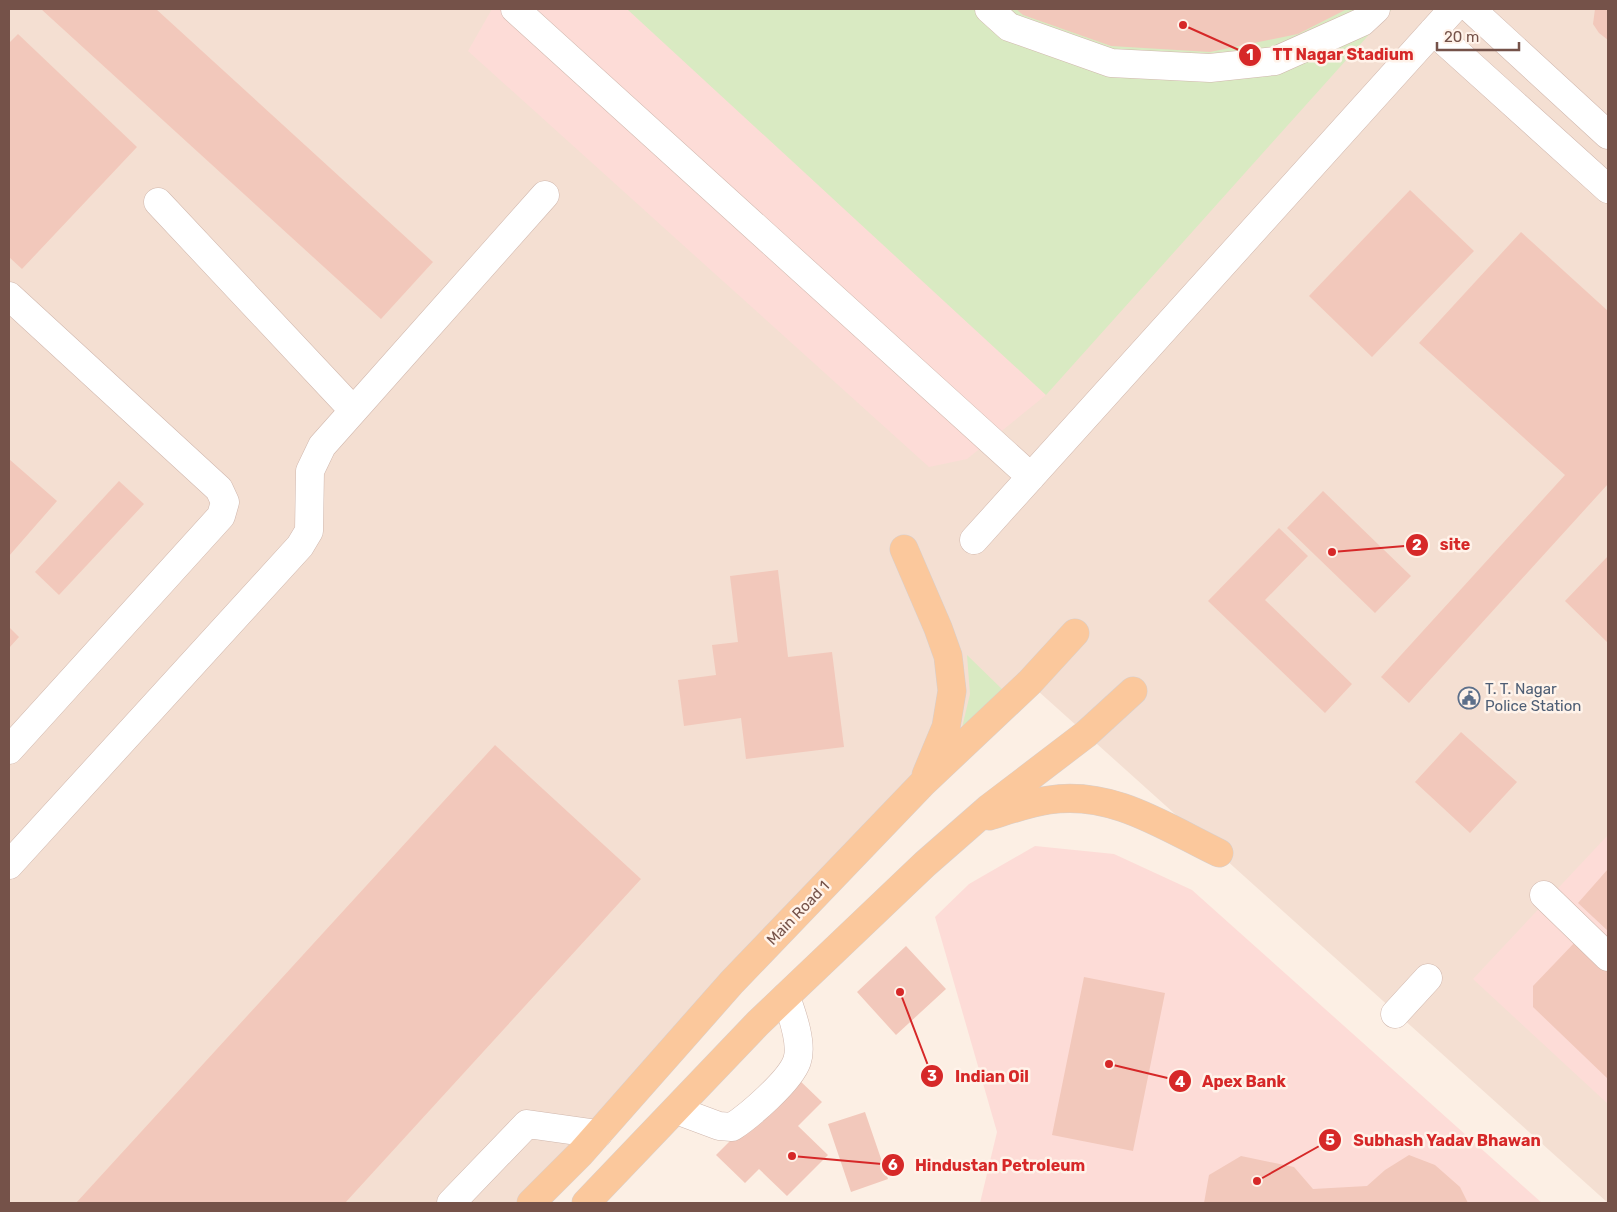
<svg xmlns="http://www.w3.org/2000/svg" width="1617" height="1212" font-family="Rubik,sans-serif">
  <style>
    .residential { fill: #f4dfd2 }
    .commercial { fill: #fddcd7 }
    .green { fill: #d9eac2 }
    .building { fill: #f2c8bb }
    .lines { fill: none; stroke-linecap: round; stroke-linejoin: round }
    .minor-casing { stroke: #d0b7ad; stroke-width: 29 }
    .major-casing { stroke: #d8cfcc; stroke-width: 29 }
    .minor { stroke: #fff; stroke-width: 28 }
    .major { stroke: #fbc89c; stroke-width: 28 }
    .labels { text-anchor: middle; stroke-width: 5; stroke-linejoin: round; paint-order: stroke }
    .service-label { font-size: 15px; fill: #4e5e75; stroke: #fff3ea; text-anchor: start }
    .street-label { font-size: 15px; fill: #755249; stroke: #fff3ea }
    .leader { fill: none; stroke: #d62828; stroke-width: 2 }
    .callout-dot { fill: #d62828; stroke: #fff3ea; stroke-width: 2 }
    .mark-label { font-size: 15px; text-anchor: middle; font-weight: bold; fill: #fff }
    .callout-label { font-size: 16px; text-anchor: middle; font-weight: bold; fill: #d62828; stroke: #fff3ea; stroke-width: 5; stroke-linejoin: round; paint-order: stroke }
  </style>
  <rect width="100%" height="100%" fill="#fcefe4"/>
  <path class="residential" d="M9,9h1599v1194l-580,-521 -499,521h-520z"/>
  <path class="commercial" d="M492,9h135l419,386 -79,64 -38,8 -461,-416z
    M1608,835v269l-135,-125z
    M1035,846l79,8 78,36 350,313h-562l17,-71 -62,-215 34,-33z"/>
  <path class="green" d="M627,9h765l-346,386z
    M967,655l38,37 -44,40 9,-38z"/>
  <path class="building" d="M41,9h115l277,253 -52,57z
    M1016,9h331l-49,25 -88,18 -99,-6 -88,-31z
    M1595,9h13v31l-9,-7 -6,-9z
    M18,34l119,113 -115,122 -13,-12v-214z
    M1410,190l64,61 -102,106 -63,-61z
    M1521,232l87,79v173l-199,219 -28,-26 184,-202 -146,-132z
    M9,459l48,42 -48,55z
    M119,481l25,23 -85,91 -24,-23z
    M1323,491l88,85 -36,37 -88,-85z
    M1279,528l29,28 -43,44 87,84 -27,29 -117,-112z
    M1608,556v86h-1l-42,-41z
    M778,570l10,87 44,-5 12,95 -98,12 -5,-41 -57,8 -6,-46 38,-5 -4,-30 26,-3 -8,-66z
    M9,627l10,10 -10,11z
    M1461,732l56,50 -47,51 -55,-51z
    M495,745l146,134 -296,324h-269z
    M1608,869v62l-30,-28z
    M1577,940l31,29v110l-75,-72v-21z
    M906,946l40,43 -50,46 -39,-43z
    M1084,977l81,16 -32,158 -81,-16z
    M795,1076l27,26 -24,24 30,29 -41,41 -28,-27 -14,14 -29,-28z
    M865,1112l23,67 -37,13 -23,-68z
    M1409,1155l26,10 25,22 8,16h-264l5,-28 32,-19 53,11 19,22 54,-3 18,-16z"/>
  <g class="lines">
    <g class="minor-casing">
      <path id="minor" d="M515,9l516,468
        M989,9l20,18 102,36 99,5 65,-7 87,-39 14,-13
        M1471,9l137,126
        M1433,31l175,158
        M158,202l195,208
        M9,296l210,193 6,13 -4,14 -212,234
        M974,540l479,-531
        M9,865l291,-319 9,-15 1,-60 12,-25 223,-251
        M1544,895l64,62
        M1395,1014l33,-36
        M676,1110l43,16 13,1c17,-11 58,-46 65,-66 6,-17 -5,-47 -11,-64
        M451,1203l76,-79 71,10"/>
    </g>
    <g class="major-casing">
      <path id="major" d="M904,549l34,79 10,28 4,35 -6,36 -20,48
        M989,816c20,-6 40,-13 60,-16 63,-10 116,27 170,53
        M531,1203l50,-50 151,-171 191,-199 107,-101 45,-49
        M586,1203l172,-180 167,-159 64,-56 97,-74 47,-43"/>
    </g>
    <use href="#minor" class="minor"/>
    <use href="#major" class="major"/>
  </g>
  <defs>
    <g id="civic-ring" transform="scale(1.125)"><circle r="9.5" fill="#fff3ea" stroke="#5c6f8a" stroke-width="1.5"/><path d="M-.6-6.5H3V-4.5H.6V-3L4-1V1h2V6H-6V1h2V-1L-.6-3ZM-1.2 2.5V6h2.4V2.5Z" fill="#5c6f8a"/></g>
  </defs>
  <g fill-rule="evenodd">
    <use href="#civic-ring" x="1469" y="698"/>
  </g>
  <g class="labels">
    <g class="service-label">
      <text x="1485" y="694">T. T. Nagar<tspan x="1485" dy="17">Police Station</tspan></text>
    </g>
    <g class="street-label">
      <text transform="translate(798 913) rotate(-46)" y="5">Main Road 1</text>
    </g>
  </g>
  <path class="leader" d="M1183 25L1250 55M1332 552L1417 545M900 992L932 1076M1109 1064L1180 1081M1257 1181L1330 1140M792 1156L893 1165"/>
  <g class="callout-dot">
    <circle cx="1183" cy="25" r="5"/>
    <circle cx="1332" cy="552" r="5"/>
    <circle cx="900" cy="992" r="5"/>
    <circle cx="1109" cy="1064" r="5"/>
    <circle cx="1257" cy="1181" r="5"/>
    <circle cx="792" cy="1156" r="5"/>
    <circle cx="1250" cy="55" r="12"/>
    <circle cx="1417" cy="545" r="12"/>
    <circle cx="932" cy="1076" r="12"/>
    <circle cx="1180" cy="1081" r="12"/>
    <circle cx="1330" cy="1140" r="12"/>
    <circle cx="893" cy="1165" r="12"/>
  </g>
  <g class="mark-label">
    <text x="1250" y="60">1</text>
    <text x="1417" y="550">2</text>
    <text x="932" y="1081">3</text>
    <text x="1180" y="1087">4</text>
    <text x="1330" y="1145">5</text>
    <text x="893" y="1170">6</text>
  </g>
  <g class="callout-label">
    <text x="1343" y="60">TT Nagar Stadium</text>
    <text x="1455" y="550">site</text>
    <text x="992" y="1082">Indian Oil</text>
    <text x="1244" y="1087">Apex Bank</text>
    <text x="1447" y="1146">Subhash Yadav Bhawan</text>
    <text x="1000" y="1171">Hindustan Petroleum</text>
  </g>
  <rect width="1617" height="1212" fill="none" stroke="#755249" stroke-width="20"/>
  <path d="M1437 42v8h82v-8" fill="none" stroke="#755249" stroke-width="2.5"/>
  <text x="1444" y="42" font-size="15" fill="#755249" stroke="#fff3ea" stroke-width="4" paint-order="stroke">20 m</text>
</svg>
